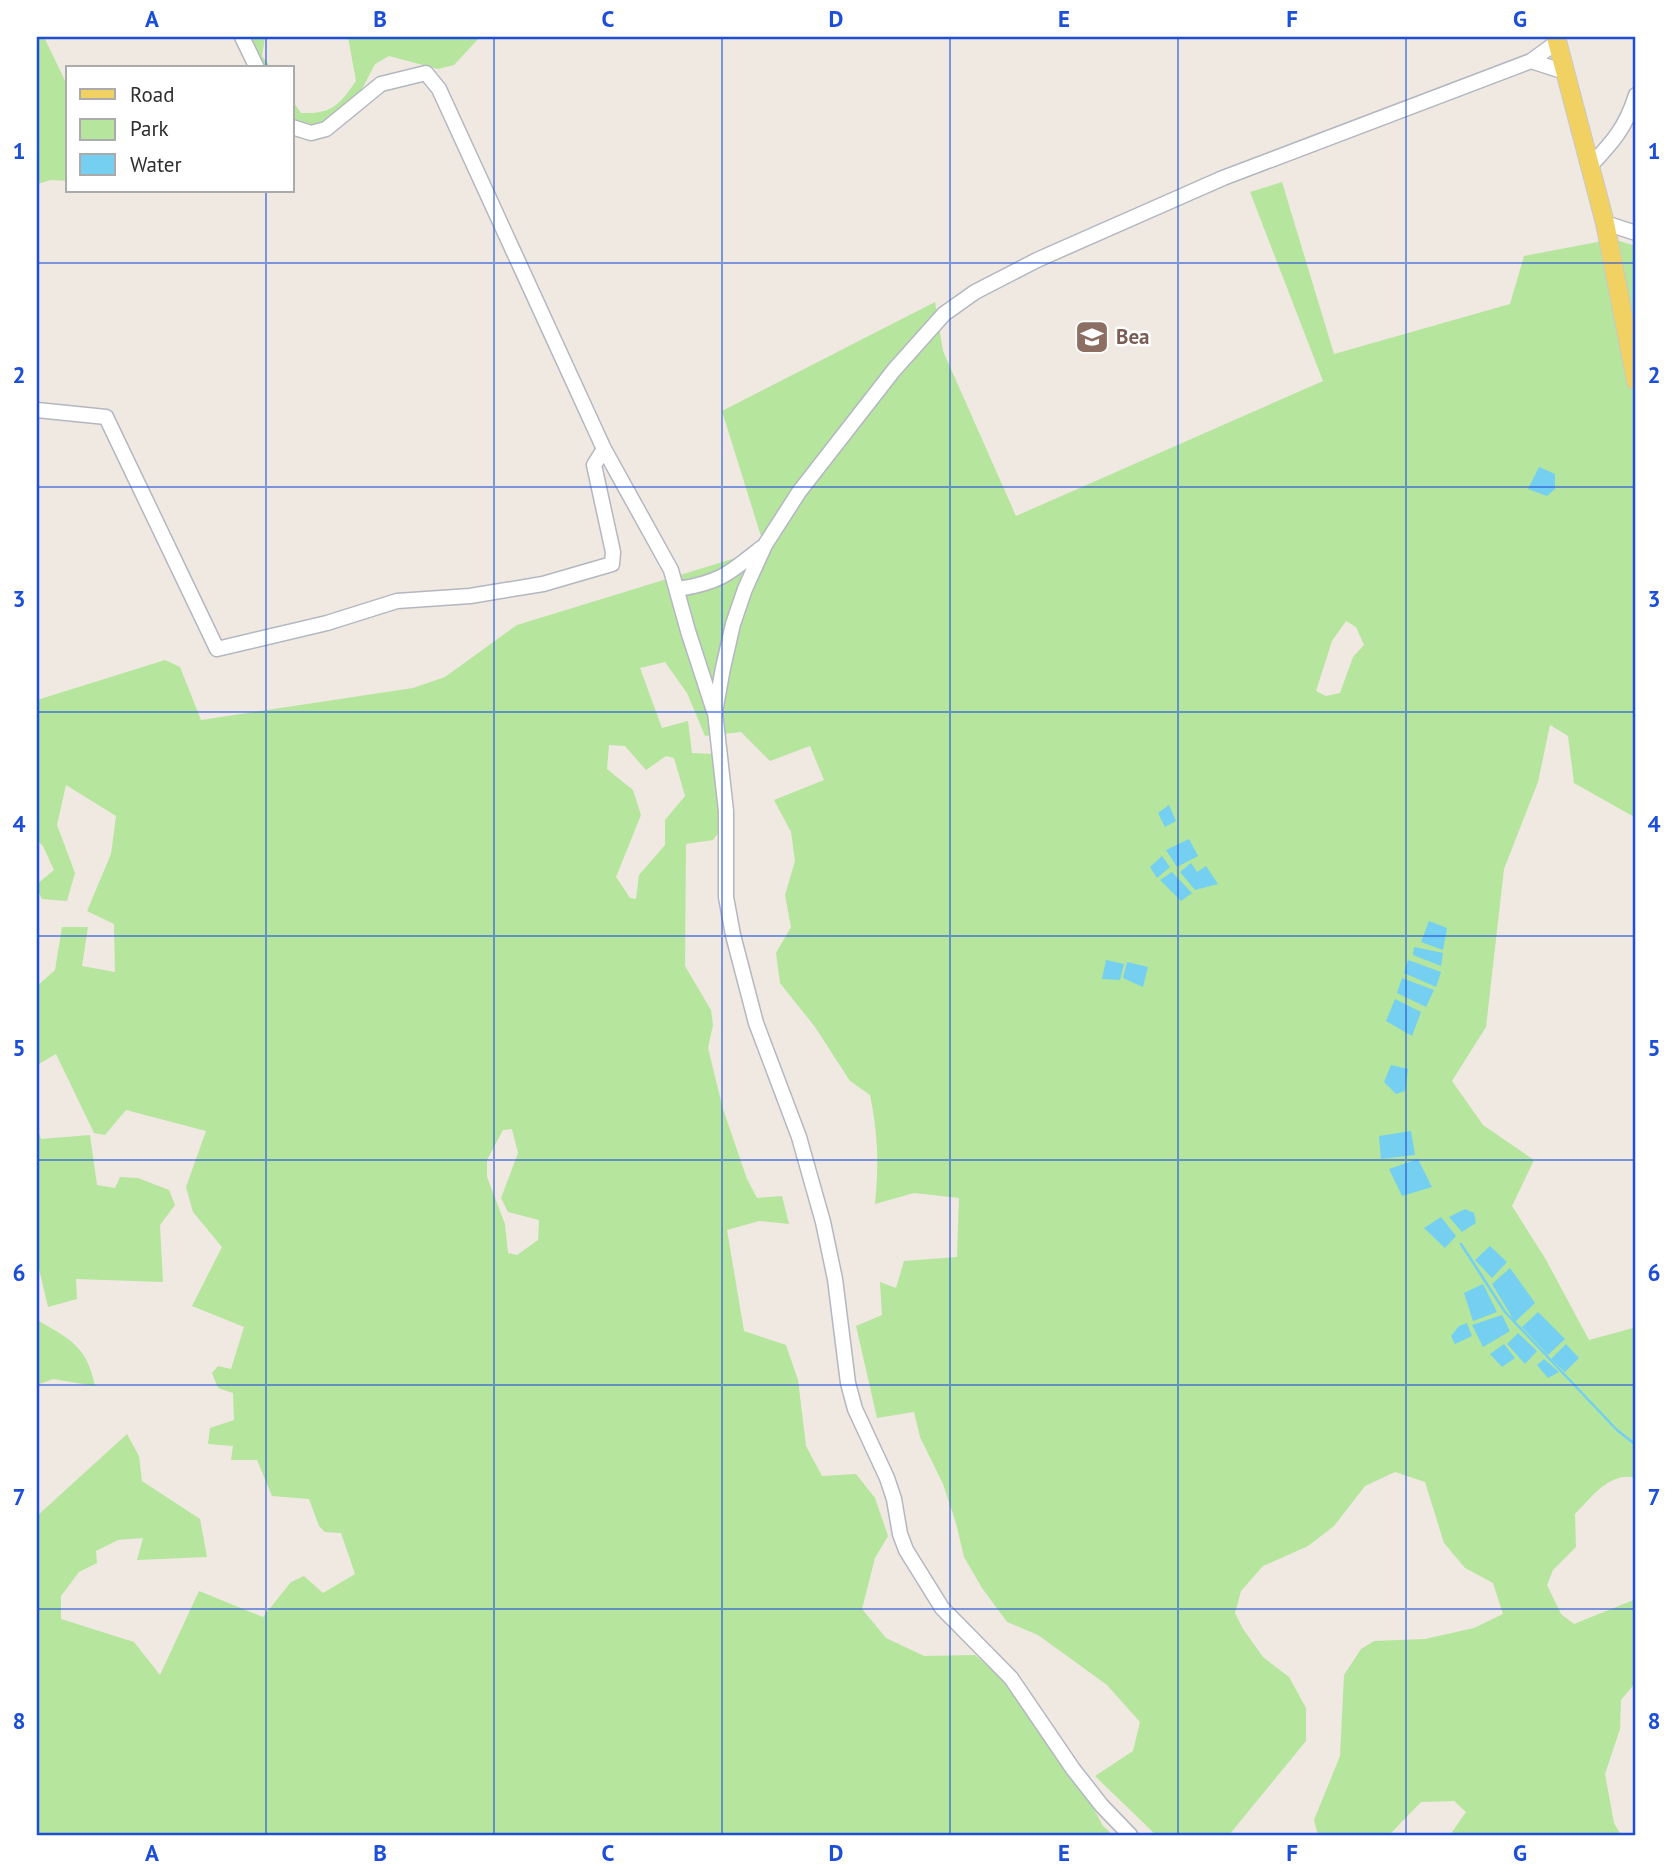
<svg xmlns="http://www.w3.org/2000/svg" width="1673" height="1872" font-family="'PT Sans',sans-serif">
  <style>
    .green { fill: #b6e59e; fill-rule: evenodd }
    .water { fill: #75cff0 }
    .lines { fill: none; stroke-linecap: round; stroke-linejoin: round }
    .stream { stroke: #75cff0; stroke-width: 2.5 }
    .minor-casing { stroke: #b4b7c1; stroke-width: 17 }
    .major-casing { stroke: #c9c9c9; stroke-width: 20 }
    .minor { stroke: #fff; stroke-width: 14 }
    .major { stroke: #f2d163; stroke-width: 18 }
    .grid { fill: none; stroke: #1d4ed8; stroke-width: 2; stroke-opacity: 0.55 }
    .labels { text-anchor: middle; stroke-width: 5; stroke-linejoin: round; paint-order: stroke }
    .education-label { font-size: 21px; font-weight: bold; fill: #785e54; stroke: #fff; text-anchor: start }
    .neatline { fill: none; stroke: #1d4ed8; stroke-width: 2.5 }
    .grid-label { font-size: 23px; text-anchor: middle; font-weight: bold; fill: #1d4ed8 }
  </style>
  <rect width="100%" height="100%" fill="#efe9e1"/>
  <path class="green" d="M37,37h7l24,50v94l-17,-1 -14,4z
    M240,37h25l-3,19 9,12h-16z
    M348,37h132l-26,28 -16,4 -49,-13 -14,8 -25,48 -28,16 -30,-5v-23l9,13c32,1 38,-8 55,-32z
    M1282,182l52,172 176,-50 14,-48 89,-17 23,7v572l-62,-35 -6,-47 -18,-11 -12,57 -34,87 -18,158 -34,54 31,44 51,35 -22,46 33,52 44,82 44,-12 3,2v148c-26,-7 -44,19 -61,36l1,33 -23,23 -6,15 14,29 13,10 62,-25v83l-15,18 -1,29 -15,45 9,49 7,12h-171l16,-23 -12,-11 -33,1 -32,33h-71l-4,-15 26,-64 4,-81 17,-26 13,-8 51,-2 49,-11 29,-14 -10,-31 -28,-15 -21,-25 -19,-61 -30,-10 -30,14 -31,40 -26,20 -45,20 -22,25 -6,22 8,16 20,28 26,20 17,31v33l-77,94h-73l-61,-59 38,-25 7,-29 -33,-37 -69,-50 -31,-13 -25,-34 -18,-31 -8,-34 -13,-39 -23,-47 -6,-25 -37,6 -21,-92 26,-11 -2,-33 16,6 8,-27 53,-4 2,-59 -45,-5 -39,11c4,-40 3,-70 -5,-109l-20,-14 -35,-54 -35,-44 -4,-30 15,-26 -6,-32 10,-34 -4,-29 -17,-32 50,-20 -14,-34 -40,15 -29,-29 -36,4 -18,-43 -22,-31 -25,6 22,60 26,-7 4,32 23,1 9,71 -11,15 -27,4 -1,122 26,44 2,15 -5,23 15,61 24,70 10,19 25,-2 7,28 -30,-3 -32,9 17,101 42,14 12,35 8,66 16,30 34,-2 19,24 13,38 -13,22 -13,51 24,29 38,18 51,-1 39,33 43,53 46,85 10,9h-1076v-319l90,-82 12,22 3,25 58,38 7,38 -70,3 6,-22 -25,2 -22,11 1,12 -18,9 -18,24v23l73,23 26,33 39,-84 64,26 28,-35 13,-6 19,17 32,-19 -14,-41 -16,-1 -6,-6 -10,-27 -37,-3 -15,-36h-26l2,-14 -25,-2 2,-16 24,-8 -1,-27 -15,-5 -6,-15 6,-7 13,3 13,-42 -52,-21 30,-59 -29,-35 -7,-25 20,-56 -80,-21 -21,25 -11,-2 -38,-79 -19,11v-79l18,-16 7,-43h26l-6,39 33,6 -1,-48 -27,-13 24,-57 5,-38 -50,-31 -9,40 18,48 -8,28 -25,-2 -5,-10v-5l17,-14 -11,-24 -6,-6v-140l128,-40 15,7 21,53 212,-32 32,-11 72,-52 248,-76 -43,-138 213,-109 8,49 73,165 307,-135 -73,-189zM1346,621l10,6 8,18 -11,12 -13,36 -14,3 -10,-5 16,-50zM609,745l16,1 21,24 20,-14 8,2 11,38 -20,24v25l-26,30 -3,24 -6,-1 -14,-21 25,-62 -8,-25 -26,-21zM512,1129l6,24 -17,45 7,14 31,8 -1,20 -21,15 -9,-2 -3,-29 -18,-47v-17l16,-30z
    M37,1127l4,12 49,-4 7,50 18,3 5,-11 18,1 31,12 6,15 -15,20 3,57 -87,-3 1,20 -29,8 -11,-47z
    M37,1320c33,19 50,26 58,66l-42,-7 -16,6z"/>
  <path class="water" d="M1539,467l16,7v15l-8,7 -19,-7z
    M1169,805l7,16 -11,6 -7,-14z
    M1189,839l9,17 -21,11 -11,-17z
    M1162,856l8,11 -13,11 -7,-11z
    M1191,863l6,9 9,-6 12,18 -23,6 -15,-18z
    M1172,872l20,21 -11,8 -21,-21z
    M1429,921l18,7 -4,22 -22,-8z
    M1414,947l29,6 -2,13 -28,-11z
    M1106,960l18,4 -4,16 -18,-1z
    M1408,960l33,12 -5,15 -32,-14z
    M1127,962l21,5 -5,20 -20,-9z
    M1402,978l32,12 -8,17 -29,-14z
    M1395,999l26,13 -9,24 -26,-15z
    M1391,1065l17,4 -3,22 -9,3 -12,-12z
    M1411,1131l4,24 -34,4 -2,-23z
    M1418,1159l14,28 -30,9 -13,-27z
    M1465,1209l9,4 2,10 -14,9 -13,-15z
    M1441,1217l15,19 -11,12 -21,-20z
    M1490,1246l17,16 -15,16 -17,-18z
    M1510,1268l25,35 -20,19 -23,-38z
    M1483,1284l14,28 -24,9 -9,-28z
    M1538,1312l27,27 -17,16 -26,-28z
    M1502,1315l8,16 -27,16 -11,-22z
    M1467,1323l5,13 -17,8 -4,-8 8,-10z
    M1518,1333l19,18 -12,13 -18,-20z
    M1504,1344l11,14 -13,9 -12,-13z
    M1566,1344l13,14 -14,14 -14,-13z
    M1544,1359l15,13 -11,6 -11,-13z"/>
  <g class="lines">
    <path class="stream" d="M1461,1244l44,68 112,118 19,15"/>
    <g class="minor-casing">
      <path id="minor" d="M242,37l15,31
        M1531,61l34,11
        M292,127l19,6 15,-4 55,-45 45,-11 13,16 165,360 67,121 17,61 26,80
        M1590,166c23,-24 36,-39 46,-71
        M1605,223l31,10
        M37,410l69,7 111,232 110,-26 70,-22 73,-5 73,-12 69,-20 1,-12 -19,-87 10,-16
        M678,589c41,-6 52,-16 83,-41
        M1130,1835l-28,-29 -29,-37 -62,-91 -69,-70 -36,-58 -6,-16 -6,-35 -7,-21 -32,-69 -7,-26 -13,-104 -12,-57 -24,-85 -43,-114 -23,-88 -7,-38v-86l-11,-99 8,-44 10,-44 12,-35 20,-44 34,-53 95,-122 50,-56 31,-22 62,-32 186,-82 308,-117 26,-19"/>
    </g>
    <g class="major-casing">
      <path id="major" d="M1556,37l49,186 31,158"/>
    </g>
    <use href="#minor" class="minor"/>
    <use href="#major" class="major"/>
  </g>
  <path class="grid" d="M266,37v31M494,37v1798M722,37v1798M950,37v1798M1178,37v1798M1406,37v1798M266,191v1644M37,263h1599M37,487h1599M37,712h1599M37,936h1599M37,1160h1599M37,1385h1599M37,1609h1599"/>
  <defs>
    <g id="school-square" transform="scale(1.75)"><rect x="-9" y="-9" width="18" height="18" rx="4" fill="#8d6e63" stroke="#fff"/><path d="M0-5L7-2L0 1L-7-2ZM-4 1L0 2.5L4 1V4Q0 6-4 4Z" fill="#fff"/></g>
  </defs>
  <g fill-rule="evenodd">
    <use href="#school-square" x="1092" y="337"/>
  </g>
  <g class="labels">
    <g class="education-label">
      <text x="1116" y="344">Bea</text>
    </g>
  </g>
  <rect width="1673" height="1872" fill="none" stroke="#ffffff" stroke-width="77"/>
  <rect x="66" y="66" width="228" height="126" fill="#ffffff" stroke="#ababab" stroke-width="2"/>
  <rect x="80" y="89" width="35" height="10" fill="#f2d163" stroke="#ababab" stroke-width="2"/>
  <text x="130" y="102" font-size="21" fill="#2e2e2e">Road</text>
  <rect x="80" y="119" width="35" height="21" fill="#b6e59e" stroke="#ababab" stroke-width="2"/>
  <text x="130" y="136" font-size="21" fill="#2e2e2e">Park</text>
  <rect x="80" y="154" width="35" height="21" fill="#75cff0" stroke="#ababab" stroke-width="2"/>
  <text x="130" y="172" font-size="21" fill="#2e2e2e">Water</text>
  <rect x="38" y="38" width="1596" height="1796" class="neatline"/>
  <g class="grid-label">
    <text x="152" y="27">A</text>
    <text x="380" y="27">B</text>
    <text x="608" y="27">C</text>
    <text x="836" y="27">D</text>
    <text x="1064" y="27">E</text>
    <text x="1292" y="27">F</text>
    <text x="1520" y="27">G</text>
    <text x="19" y="159">1</text>
    <text x="1654" y="159">1</text>
    <text x="19" y="383">2</text>
    <text x="1654" y="383">2</text>
    <text x="19" y="607">3</text>
    <text x="1654" y="607">3</text>
    <text x="19" y="832">4</text>
    <text x="1654" y="832">4</text>
    <text x="19" y="1056">5</text>
    <text x="1654" y="1056">5</text>
    <text x="19" y="1281">6</text>
    <text x="1654" y="1281">6</text>
    <text x="19" y="1505">7</text>
    <text x="1654" y="1505">7</text>
    <text x="19" y="1729">8</text>
    <text x="1654" y="1729">8</text>
    <text x="152" y="1861">A</text>
    <text x="380" y="1861">B</text>
    <text x="608" y="1861">C</text>
    <text x="836" y="1861">D</text>
    <text x="1064" y="1861">E</text>
    <text x="1292" y="1861">F</text>
    <text x="1520" y="1861">G</text>
  </g>
</svg>
